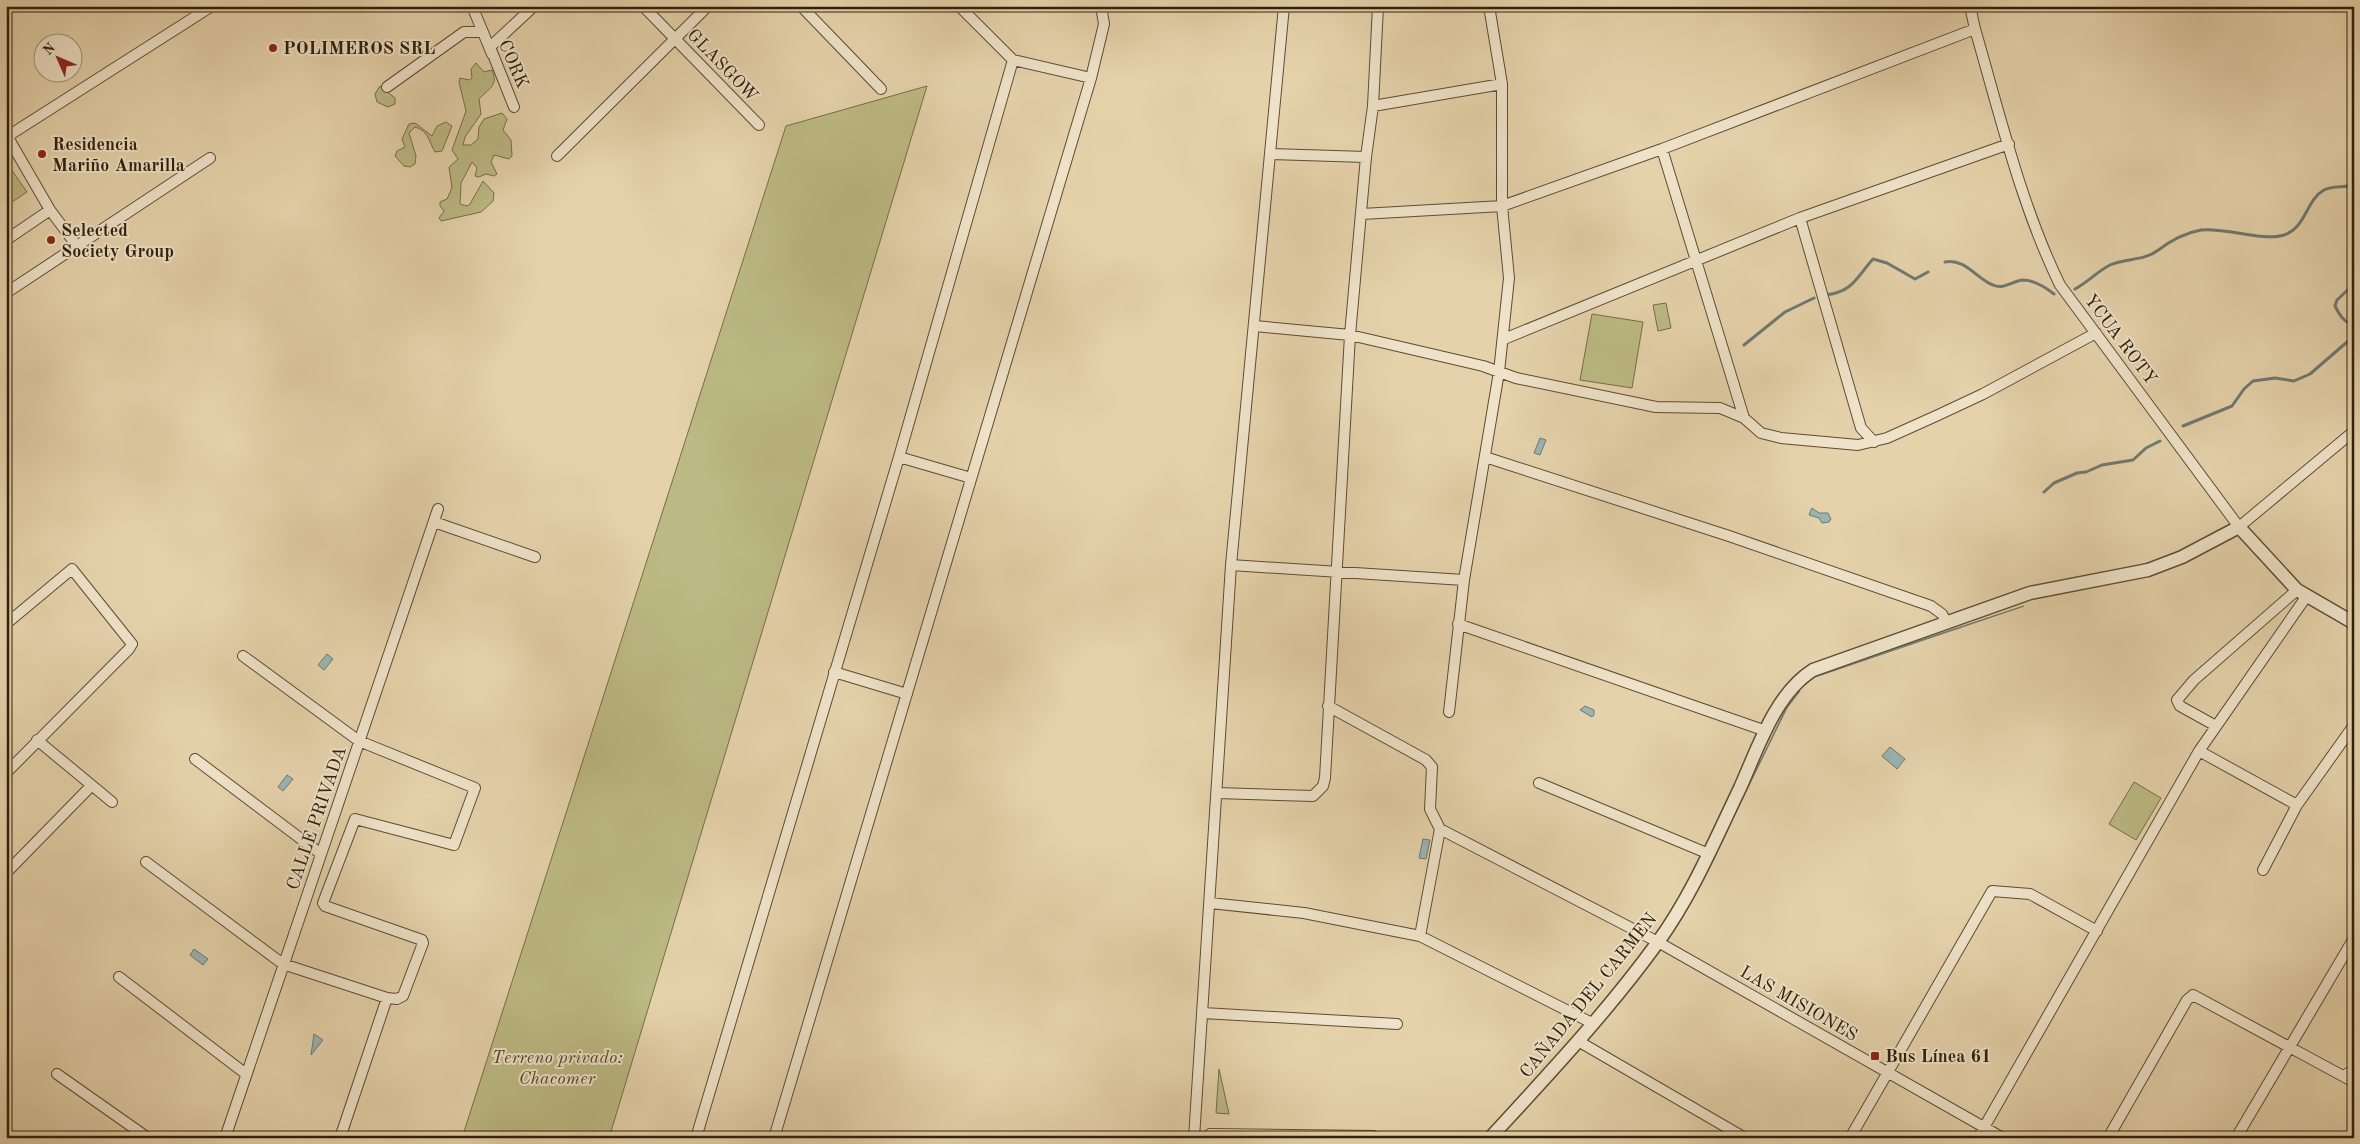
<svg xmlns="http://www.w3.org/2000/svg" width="2360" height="1144" font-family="'Old Standard TT',serif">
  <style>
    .green { fill: #bcba84; stroke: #766d48 }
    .water { fill: #99b5b3; stroke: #6f7970 }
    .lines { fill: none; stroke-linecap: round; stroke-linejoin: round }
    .stream { stroke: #6f7970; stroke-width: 3 }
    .minor-casing { stroke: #5d4c33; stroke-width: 12 }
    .tertiary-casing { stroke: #5d4c33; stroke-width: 15 }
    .minor { stroke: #eee2c8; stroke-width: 10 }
    .tertiary { stroke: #eee2c8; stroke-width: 12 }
    .poi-dot { fill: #8f2418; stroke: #eee2c8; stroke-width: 2 }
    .labels { text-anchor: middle; stroke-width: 4; stroke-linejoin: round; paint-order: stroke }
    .poi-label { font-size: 18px; font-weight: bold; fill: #30200b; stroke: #eee2c8; text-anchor: start }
    .street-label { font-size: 18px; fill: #30200b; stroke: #eee2c8 }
    .park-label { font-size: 18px; font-style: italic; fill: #534629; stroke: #eee2c8 }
  </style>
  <rect width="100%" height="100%" fill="#e5d2ab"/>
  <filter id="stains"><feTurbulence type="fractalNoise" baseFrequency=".004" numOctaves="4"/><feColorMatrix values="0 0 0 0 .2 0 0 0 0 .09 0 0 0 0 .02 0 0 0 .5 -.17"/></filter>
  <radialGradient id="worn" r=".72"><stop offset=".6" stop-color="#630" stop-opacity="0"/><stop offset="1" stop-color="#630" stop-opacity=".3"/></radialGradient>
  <path class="green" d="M476,63l8,9 8,-2c7,16 -4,19 -13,29l2,15 -16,23 -2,8h8l7,-6 1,-12 5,-8 18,-6 5,6 -4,11 8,10 1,16 -3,3 -15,-4 -3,7 6,12 -3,2 -8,-2 -7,3 -4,-1 2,-8 -5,-6 -11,21 -1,21 7,2 3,-2 13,-23 11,12 -1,8 -12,11 -40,9 -2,-3 5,-7 -4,-5v-4l7,-3 5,-11 -3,-21 9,-8 -6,-9 14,-39 -7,-29 1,-4 9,2 3,-2 -1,-9z
    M380,86l15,12v6l-7,3 -11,-5 -2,-8z
    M927,86l-318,1052h-147l324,-1012z
    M446,122l6,4 -10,25 -7,1c-6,-10 -6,-21 -20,-25l-6,6 7,23 -1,8 -5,3 -6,-1 -9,-10 2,-5 8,-4 -3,-8 7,-15 6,-1 17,13 5,-10z
    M6,162l21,30 -21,14z
    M1666,303l5,25 -13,3 -5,-26z
    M1592,314l51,8 -11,66 -52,-8z
    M2134,782l27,16 -25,42 -27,-16z
    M1219,1069l10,45 -13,-1z"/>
  <path class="water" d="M1540,438l6,2 -6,15 -6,-2z
    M1812,508l7,5h9l3,6 -2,3 -7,1 -3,-5 -10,-3z
    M2024,606l-197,67 -12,4 -9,7 8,-8 13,-5z
    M327,654l6,5 -9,11 -6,-5z
    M1800,691l-13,17 -54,110 53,-110z
    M1585,706l9,4v5l-2,2 -12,-7z
    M1890,747l15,12 -8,10 -15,-13z
    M287,775l6,4 -10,12 -5,-4z
    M1423,839l7,1 -4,19 -7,-1z
    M194,949l14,10 -5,6 -13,-10z
    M314,1034l9,6 -12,15z"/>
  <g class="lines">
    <path class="stream" d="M1945,262c20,-4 32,17 48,23 11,5 19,-4 30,-5 11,0 22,7 31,14
      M2354,284l-17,16 -2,6c5,9 8,16 19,19
      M2075,289c13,-7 23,-18 35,-24 15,-7 33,-4 47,-14 13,-10 27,-18 44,-21 24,-3 63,12 83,5 22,-7 22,-35 40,-45 8,-5 21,-2 30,-5
      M1825,295c28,-3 31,-17 48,-36l14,4 28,16 13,-7
      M1744,345l41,-33 29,-14
      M2183,426l49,-20 12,-17 9,-8 22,-3 19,3 16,-7 44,-38
      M2044,492l10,-9 23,-10 9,-1 16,-7 31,-5 13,-12 14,-7"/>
    <g class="minor-casing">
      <path id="minor" d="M472,6l20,48
        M643,6l116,119
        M801,6l80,83
        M959,6l54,54
        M1970,6l5,23c25,86 46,176 85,256l179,242 115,-96
        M1013,60l78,18
        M387,87l77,-55h19
        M1373,106l129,-22
        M514,107l-24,-60 44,-41
        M6,134l44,76 -44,30
        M8,136l204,-130
        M1662,149l82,269
        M1271,154l95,3
        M557,156l151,-150
        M1362,214l140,-8 160,-57 313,-120
        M1800,218l61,210 13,14
        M77,246l133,-88
        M6,293l71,-47 -27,-36
        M1255,326l95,9 133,31 33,12 140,29 64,1 24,10 17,15 20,5 77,7 29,-7 49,-22 47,-22 113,-61
        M1504,339l296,-121 209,-74
        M899,457l72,21
        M1485,457l244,79 202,70 11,8 4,8
        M434,522l101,35
        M1231,565l233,15
        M6,624l66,-55 60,75 -3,5 -123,124
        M1458,624l308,107
        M834,672l73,22
        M1328,706l98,54 6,7 -2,42 10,20 218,113 345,196
        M1449,712l15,-132 35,-208 10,-94 -7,-72v-122l-13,-78
        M2216,726l-36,-20 -3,-6 17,-20 103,-90
        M37,740l75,62
        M2199,751l98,54
        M195,759l126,95
        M1539,783l170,71
        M1217,793l96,3 10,-10 2,-8 25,-443 16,-178 7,-51 5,-100
        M146,862l137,102 104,34 10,1 6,-3 20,-53 -1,-3 -97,-34 -2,-3 32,-84 99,26 21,-57 -116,-47 -116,-85
        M2263,870l34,-65 57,-80
        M6,873l85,-87
        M1210,903l94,10 116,23 172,87
        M1420,936l20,-107
        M119,977l127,97
        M1203,1013l194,11
        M1578,1041l167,97
        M57,1074l91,64
        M2343,1076l11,-6
        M1210,1134l163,2
        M225,1138l213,-629
        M340,1138l47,-140
        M696,1138l203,-681 114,-397
        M774,1138l317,-1060 13,-54 -3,-18
        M1194,1138l37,-573 53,-559
        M1850,1138l142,-247 38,3 67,37
        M1978,1138l221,-387 107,-154
        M2108,1138l79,-138 6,-5 161,87
        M2236,1138l118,-200"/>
    </g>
    <g class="tertiary-casing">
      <path id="tertiary" d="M1490,1138c58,-63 118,-127 168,-196 34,-47 57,-102 82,-154 18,-40 35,-94 73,-118l217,-77 118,-23 34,-13 57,-30 58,63 57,33"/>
    </g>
    <use href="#minor" class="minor"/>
    <use href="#tertiary" class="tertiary"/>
  </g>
  <g class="poi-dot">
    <circle cx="273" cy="48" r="5"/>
    <circle cx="42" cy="154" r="5"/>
    <circle cx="51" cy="240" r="5"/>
    <rect x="1870" y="1051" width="10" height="10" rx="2.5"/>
  </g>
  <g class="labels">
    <g class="poi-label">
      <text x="283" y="54">POLIMEROS SRL</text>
      <text x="52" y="150">Residencia<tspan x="52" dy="21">Mariño Amarilla</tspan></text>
      <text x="61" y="236">Selected<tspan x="61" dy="21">Society Group</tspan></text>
      <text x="1885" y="1062">Bus Línea 61</text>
    </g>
    <g class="street-label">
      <text transform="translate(514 64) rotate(67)" y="6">CORK</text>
      <text transform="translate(723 65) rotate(46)" y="6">GLASGOW</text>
      <text transform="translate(2121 339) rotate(53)" y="6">YCUA ROTY</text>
      <text transform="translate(316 818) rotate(-71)" y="6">CALLE PRIVADA</text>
      <text transform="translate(1588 995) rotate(-51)" y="6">CAÑADA DEL CARMEN</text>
      <text transform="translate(1799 1003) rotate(30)" y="6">LAS MISIONES</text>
    </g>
    <g class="park-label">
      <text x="557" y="1063">Terreno privado:<tspan x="557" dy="21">Chacomer</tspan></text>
    </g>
  </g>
  <rect width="2360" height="1144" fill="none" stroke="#e5d2ab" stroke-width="25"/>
  <rect x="8" y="8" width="2345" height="1129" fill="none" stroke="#30200b" stroke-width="2.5"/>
  <rect x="12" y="12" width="2335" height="1119" fill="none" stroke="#30200b"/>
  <g transform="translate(58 58) rotate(315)"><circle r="24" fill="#eee2c8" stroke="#a2947c"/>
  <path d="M0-4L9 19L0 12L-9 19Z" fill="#8f2418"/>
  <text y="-8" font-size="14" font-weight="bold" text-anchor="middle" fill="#30200b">N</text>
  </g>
  <rect width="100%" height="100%" filter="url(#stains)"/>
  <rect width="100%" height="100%" fill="url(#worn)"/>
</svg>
